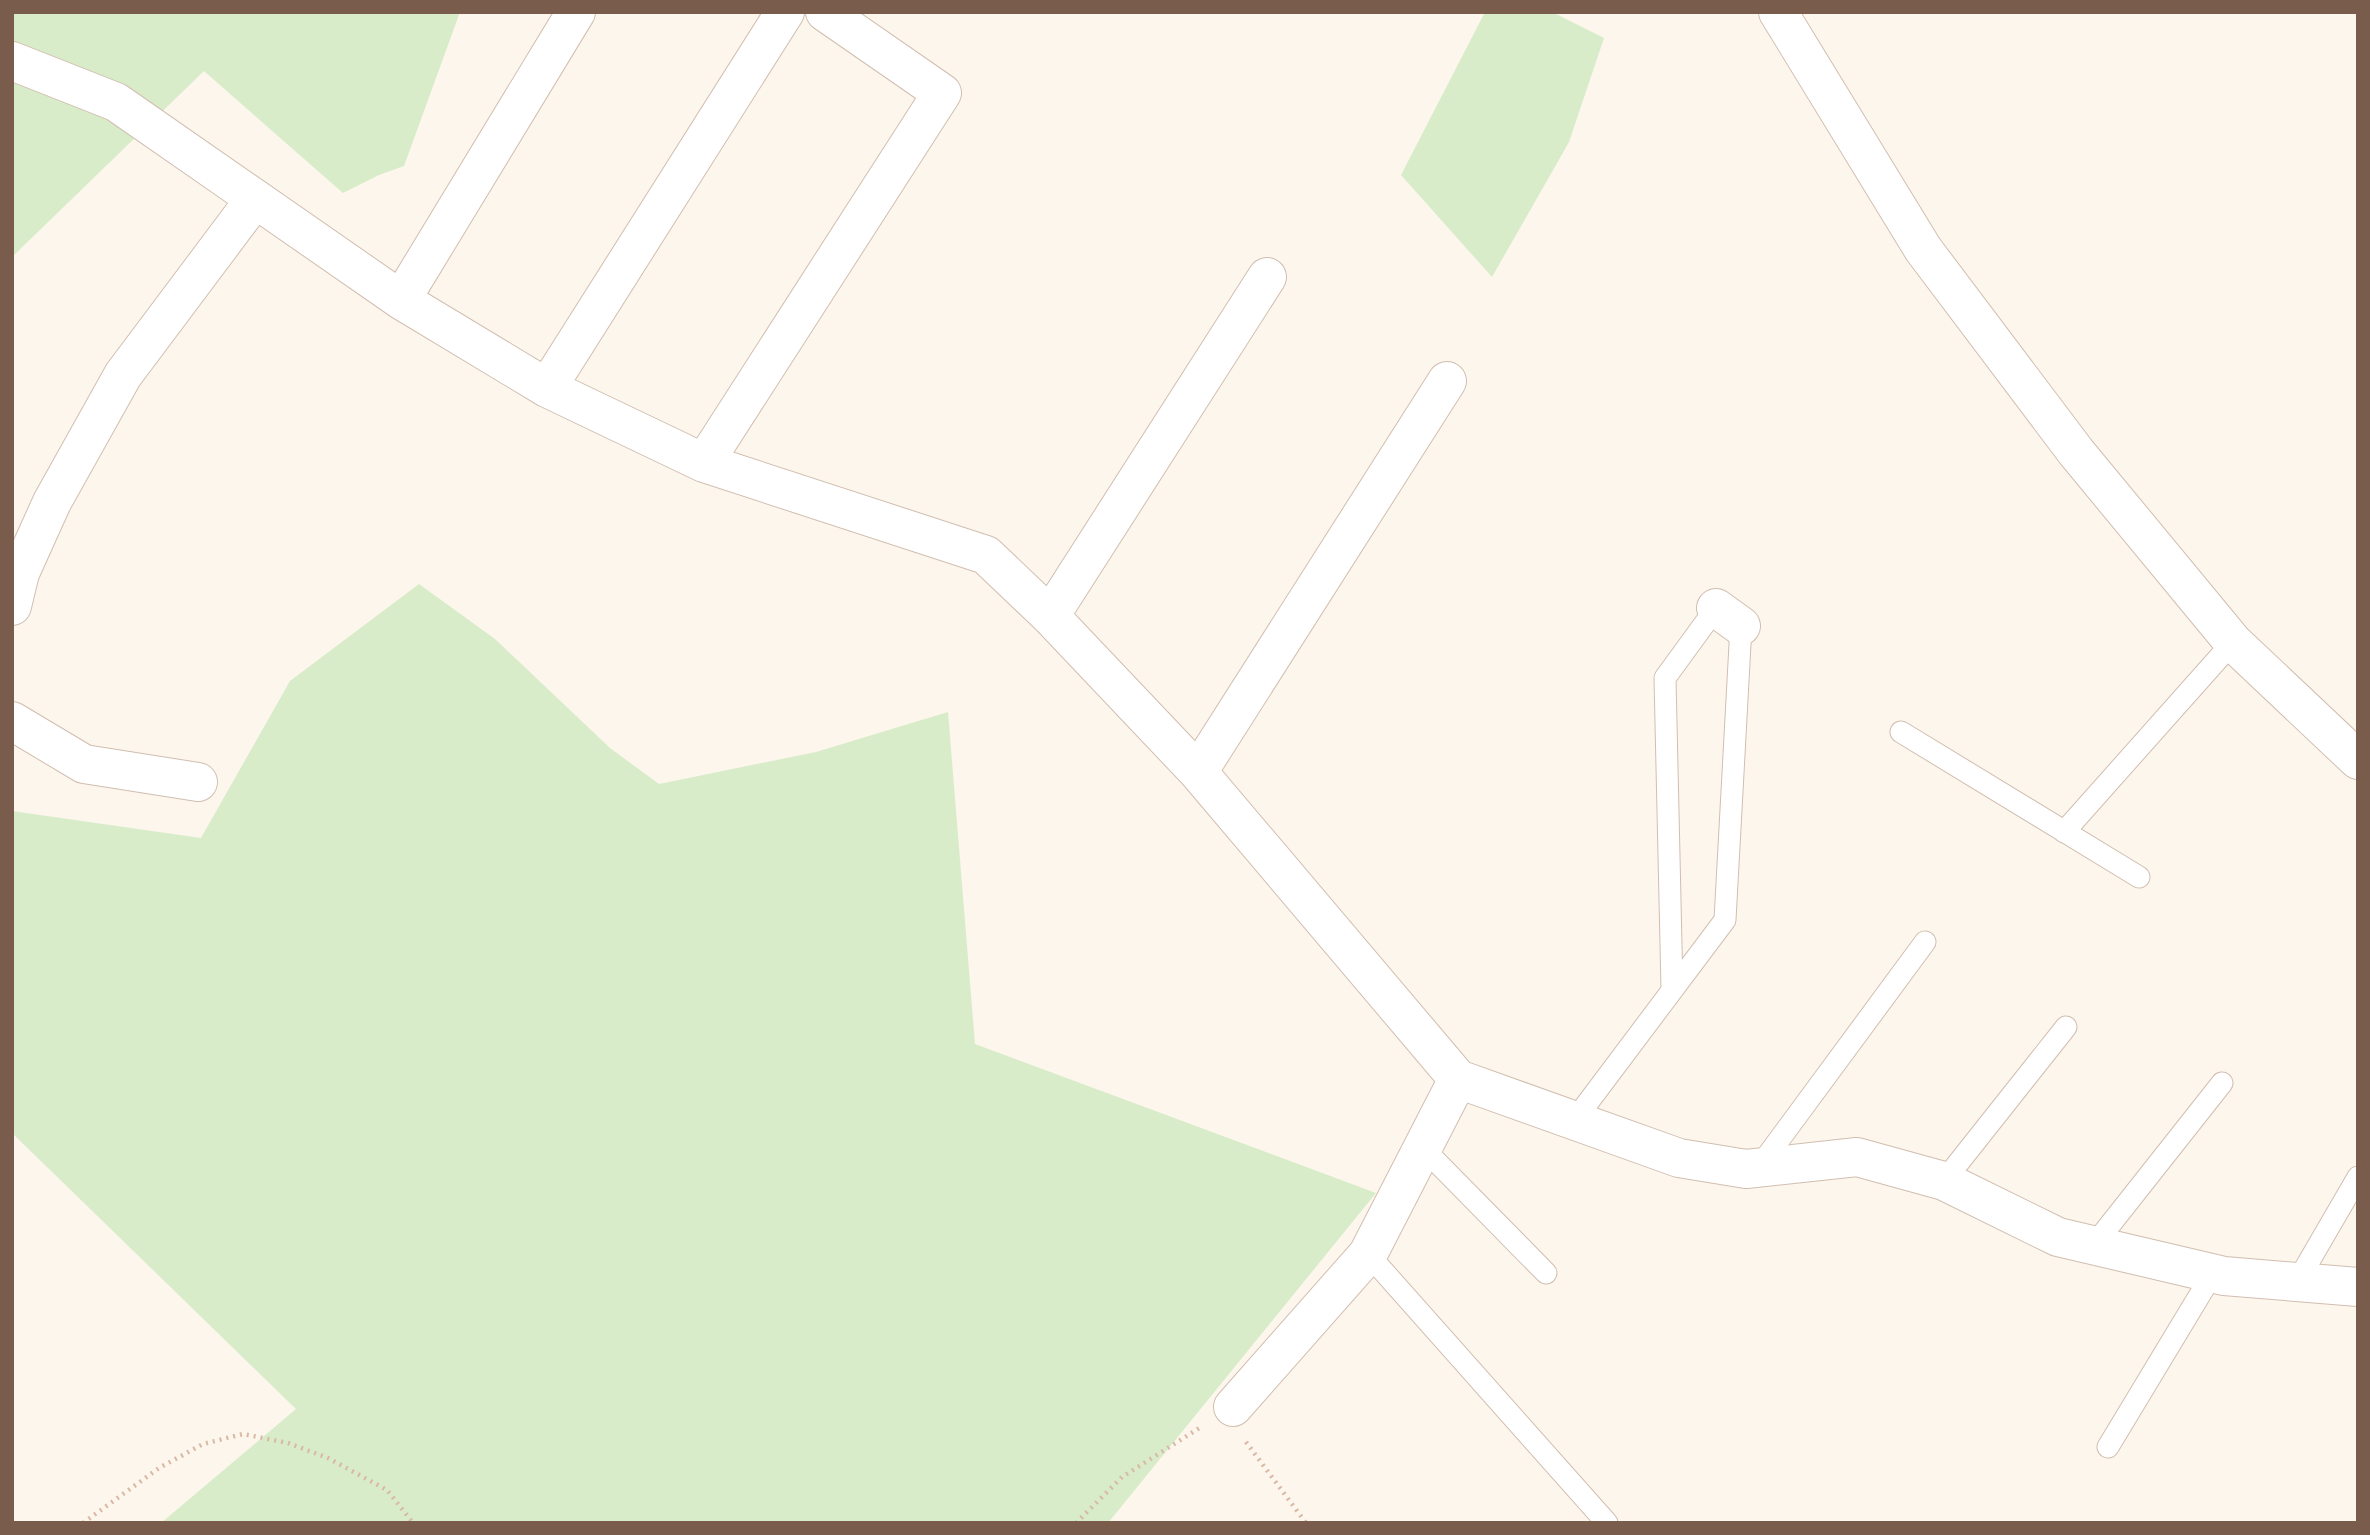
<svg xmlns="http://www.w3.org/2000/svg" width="2370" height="1535" font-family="Roboto,sans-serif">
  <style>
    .green { fill: #d8ecc9 }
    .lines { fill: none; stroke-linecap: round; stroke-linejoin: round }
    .service-casing { stroke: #d1beb0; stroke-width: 23 }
    .minor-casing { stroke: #d1beb0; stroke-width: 40 }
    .path { stroke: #d9b8a5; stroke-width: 4.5; stroke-dasharray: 2 5; stroke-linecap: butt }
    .service { stroke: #fff; stroke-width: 21 }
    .minor { stroke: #fff; stroke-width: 38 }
  </style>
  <rect width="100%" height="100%" fill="#fdf6ec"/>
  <path class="green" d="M12,12h448l-56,154 -25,9 -36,18 -139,-122 -192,186z
    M1485,12h67l52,26 -35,104 -77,135 -91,-102z
    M419,584l76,55 115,109 49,36 157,-32 132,-40 27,332 401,149 -268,330h-947l135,-114 -284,-276v-322l189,27 89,-157z"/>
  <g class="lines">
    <g class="service-casing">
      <path id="service" d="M1901,732l238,145
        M2064,832l169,-190
        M1672,989l-7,-311 51,-70
        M1574,1121l151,-201 16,-294
        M1423,1148l123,125
        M1759,1167l166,-225
        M1944,1181l122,-154
        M2094,1245l128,-162
        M1368,1254l239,269
        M2297,1282l61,-105
        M2108,1447l105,-174"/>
    </g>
    <g class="minor-casing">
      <path id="minor" d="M1778,12l145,237 153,203 157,190 125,118
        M12,61l104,41 285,198 146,88 157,75 282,92 64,61 148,156 260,307 221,79 67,11 111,-12 87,24 114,56 166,39 134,11
        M401,300l175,-288
        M547,388l238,-376
        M704,463l238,-370 -117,-81
        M12,606l8,-33 32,-71 71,-127 132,-176
        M1716,608l25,18
        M1050,616l217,-339
        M12,721l72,43 114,18
        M1198,772l249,-391
        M1233,1407l135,-153 90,-175"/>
    </g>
    <path class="path" d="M1246,1442l60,81
      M83,1523l76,-55 44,-24 40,-10 45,9 40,15 59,32 26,33
      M1076,1523l46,-46 79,-50"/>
    <use href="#service" class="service"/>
    <use href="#minor" class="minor"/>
  </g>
  <rect width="2370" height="1535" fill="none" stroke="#7a5c4d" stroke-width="28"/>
</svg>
